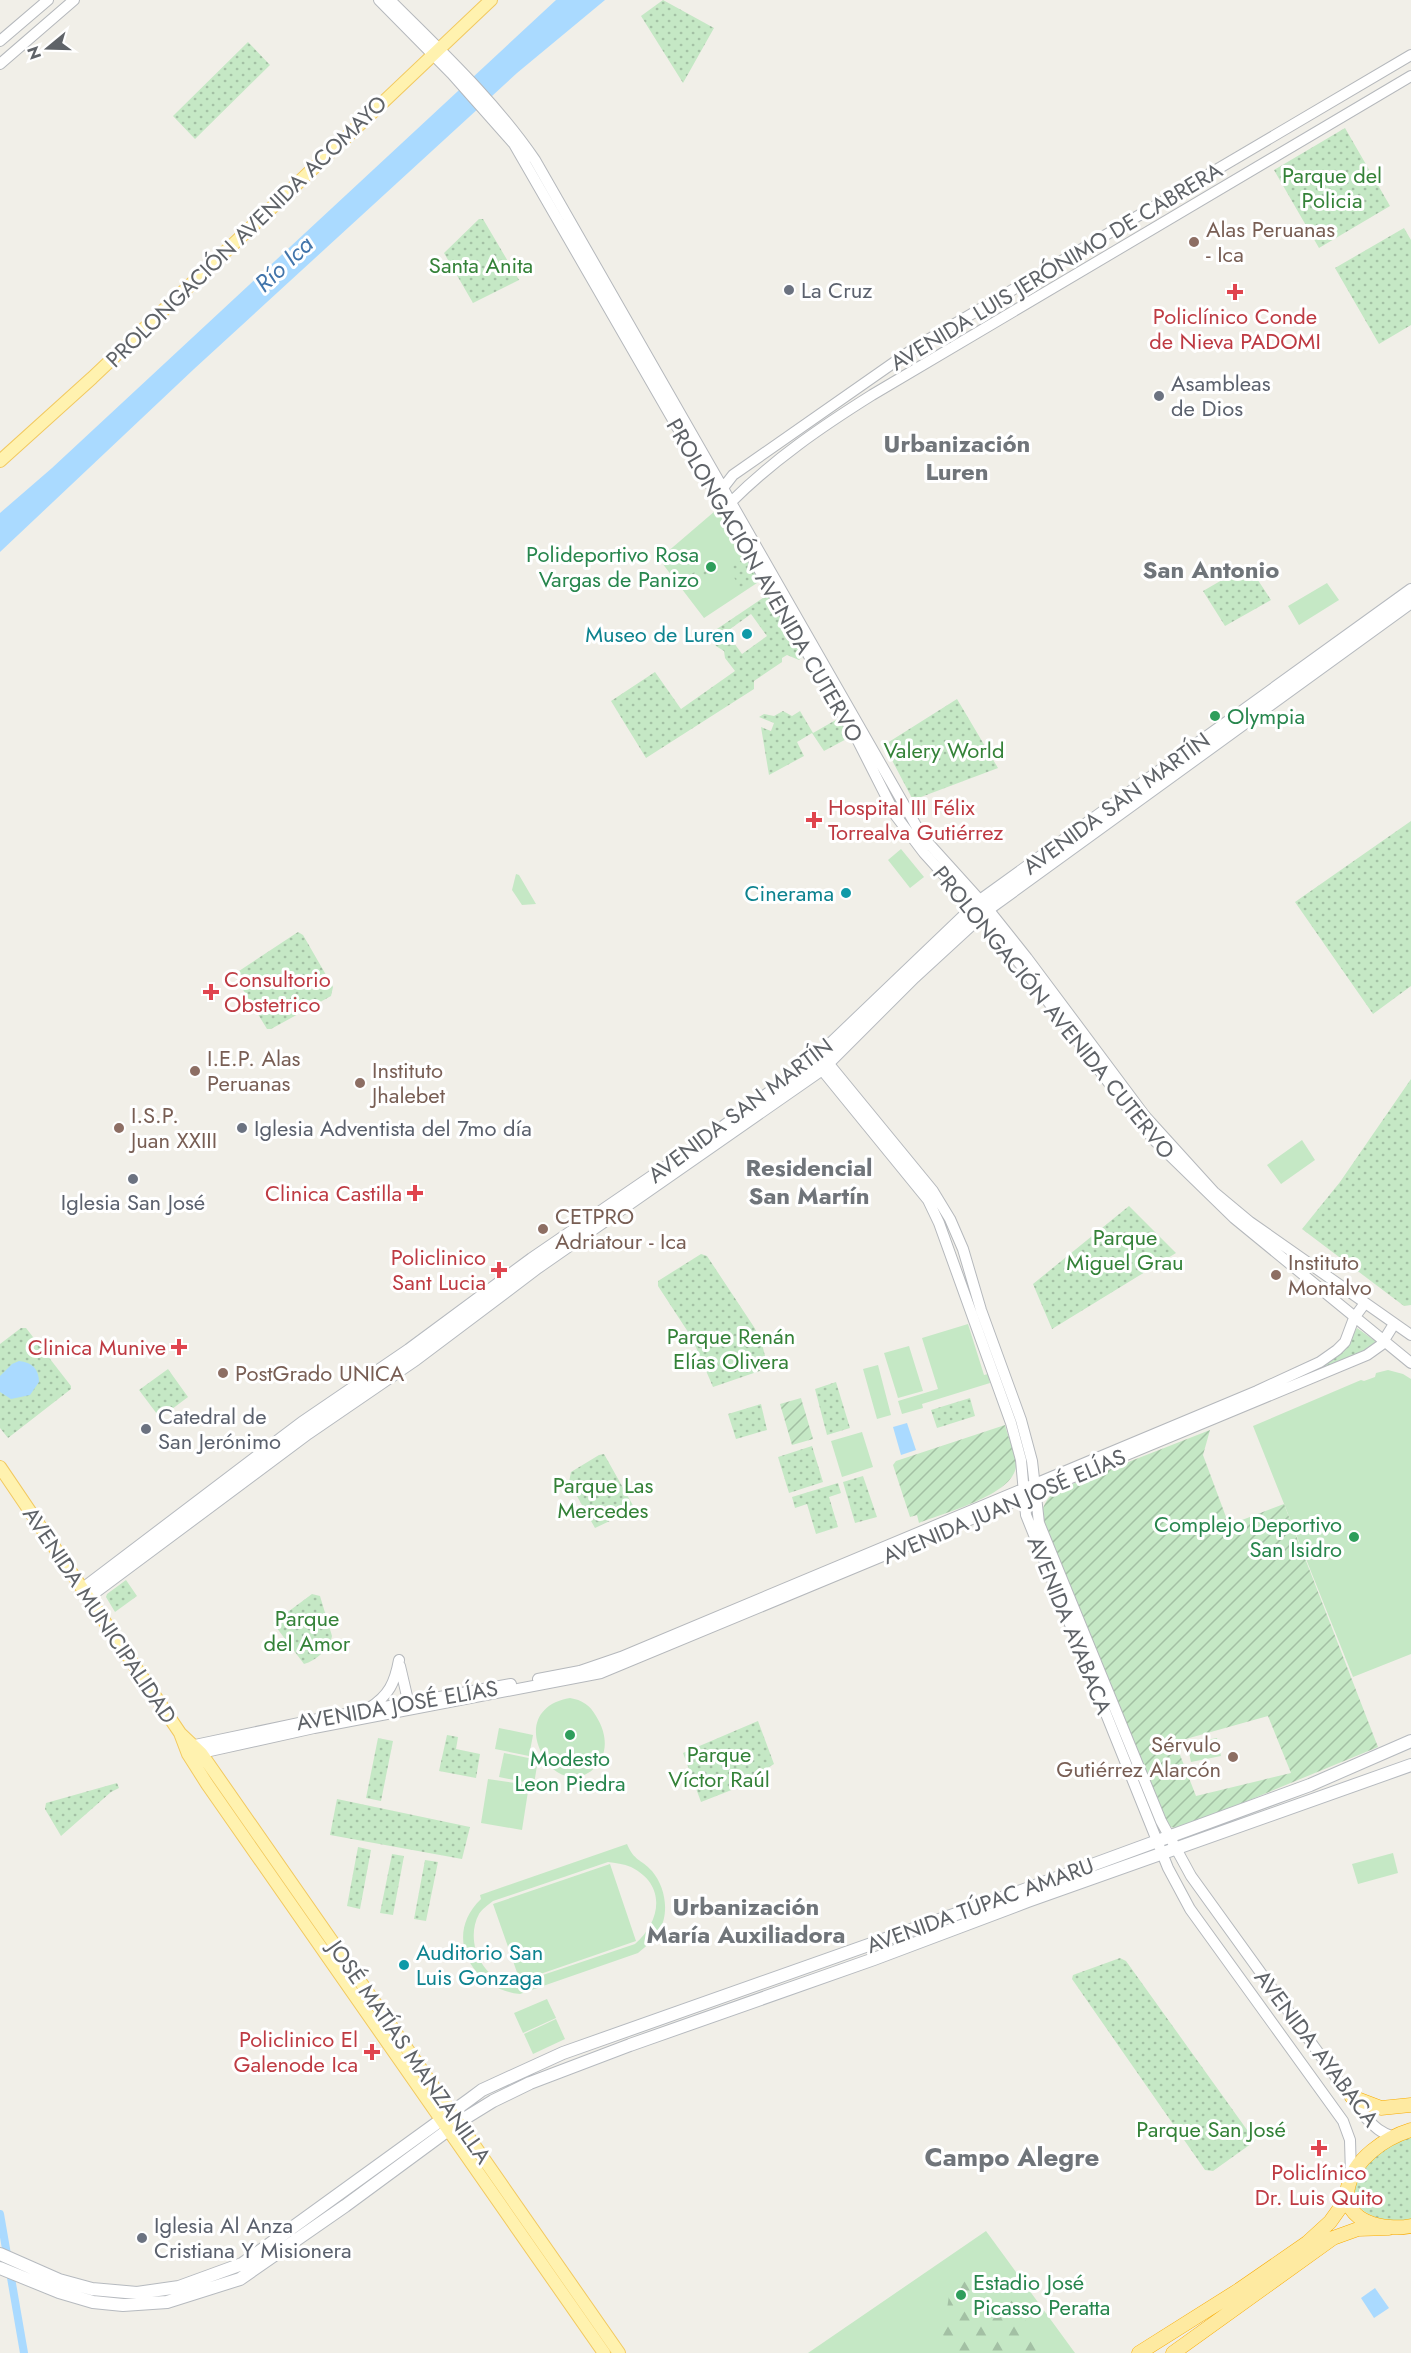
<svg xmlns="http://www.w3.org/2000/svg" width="1411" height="2353" font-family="Jost,sans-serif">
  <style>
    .grass { fill: #c5e8c5; fill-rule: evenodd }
    .forest { fill: url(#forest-firs) }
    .park { fill: url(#park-dots); fill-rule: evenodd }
    .garden { fill: url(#garden-furrows); fill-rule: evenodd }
    .water { fill: #aadaff }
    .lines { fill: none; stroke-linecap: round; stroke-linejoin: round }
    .canal { stroke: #aadaff; stroke-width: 8 }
    .tertiary-casing { stroke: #b5b8bc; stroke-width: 12 }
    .secondary-casing { stroke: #b6babf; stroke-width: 14 }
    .primary-casing { stroke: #f2c960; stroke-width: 14 }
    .trunk-casing { stroke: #f9ab00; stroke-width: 15 }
    .tertiary { stroke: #fff; stroke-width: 10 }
    .secondary { stroke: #fff; stroke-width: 12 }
    .primary { stroke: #fff2af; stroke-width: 12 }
    .trunk { stroke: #feeaa1; stroke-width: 14 }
    .education-dot { fill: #8d6e63; stroke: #fff; stroke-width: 2 }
    .worship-dot { fill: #6b7280; stroke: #fff; stroke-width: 2 }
    .health-dot { fill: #e0444e; stroke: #fff; stroke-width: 2 }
    .leisure-dot { fill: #2e9e5b; stroke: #fff; stroke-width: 2 }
    .culture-dot { fill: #0f9aa8; stroke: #fff; stroke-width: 2 }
    .labels { text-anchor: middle; stroke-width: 6; stroke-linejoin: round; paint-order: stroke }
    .park-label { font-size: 22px; fill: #348238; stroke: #fff }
    .education-label { font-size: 22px; fill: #785e54; stroke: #fff; text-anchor: start }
    .street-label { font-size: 22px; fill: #5f6368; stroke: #fff }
    .worship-label { font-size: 22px; fill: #5b616d; stroke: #fff; text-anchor: start }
    .health-label { font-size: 22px; fill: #be3a42; stroke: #fff; text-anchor: end }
    .leisure-label { font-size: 22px; fill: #27864d; stroke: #fff; text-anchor: end }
    .culture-label { font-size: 22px; fill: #0d838f; stroke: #fff; text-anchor: end }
    .water-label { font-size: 24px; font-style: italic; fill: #4174aa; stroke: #fff }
    .neighbourhood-label { font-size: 24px; font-weight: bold; fill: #70757a; stroke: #fff }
    .quarter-label { font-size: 26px; font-weight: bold; fill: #70757a; stroke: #fff }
  </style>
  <defs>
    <pattern id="forest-firs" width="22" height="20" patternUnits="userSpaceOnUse" patternTransform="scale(1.5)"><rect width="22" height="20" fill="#c5e8c5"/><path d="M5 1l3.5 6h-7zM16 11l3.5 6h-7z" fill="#a3c0a4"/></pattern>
    <pattern id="park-dots" width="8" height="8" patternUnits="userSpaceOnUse" patternTransform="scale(1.5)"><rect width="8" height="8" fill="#c5e8c5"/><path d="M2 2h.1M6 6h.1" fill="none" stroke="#a3c0a4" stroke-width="1.8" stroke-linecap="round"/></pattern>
    <pattern id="garden-furrows" width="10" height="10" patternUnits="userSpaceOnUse" patternTransform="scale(1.5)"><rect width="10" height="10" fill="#c5e8c5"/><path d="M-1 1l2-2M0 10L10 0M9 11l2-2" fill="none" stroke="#a3c0a4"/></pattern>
  </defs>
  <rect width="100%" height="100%" fill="#f1efe8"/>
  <path class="grass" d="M715,511h9l36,70 -56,37 -45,-59z
    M1327,583l12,17 -40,25 -11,-19z
    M901,849l23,28 -14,11 -22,-28z
    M516,874l3,1 17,29 -14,1 -10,-15z
    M1302,1140l13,20 -34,24 -14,-19z
    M968,1324l16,51 4,-1 2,9 -68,21 1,4 -21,6 -4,-13 40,-12 -16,-51z
    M909,1346l14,45 -25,7 -14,-45z
    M878,1365l13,50 -14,4 -14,-50z
    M1388,1370l15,4 8,5v275l-58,23 -100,-251 108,-46 3,1 11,-4 1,-4z
    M862,1432l11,35 -31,10 -11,-36z
    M570,1698c12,2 20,7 26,18 31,49 -28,86 -53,40 -16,-29 -4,-53 27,-58z
    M499,1728l34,7 -4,21 -34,-7z
    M1217,1738l4,18 -30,6 -4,-18z
    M504,1753l34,7 -4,24 -35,-7z
    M488,1779l41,6 -7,45 -41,-7z
    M627,1844c7,17 14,15 25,27 14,17 18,43 6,62 -5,8 -13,14 -20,20l-118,41c-48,-5 -78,-58 -39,-95l-1,-4zM608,1862c7,1 16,2 23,5 36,18 30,54 4,77l-113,38c-5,0 -13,2 -18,0 -26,-10 -38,-44 -25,-68 3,-5 9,-9 14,-13z
    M1393,1853l5,20 -40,11 -6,-20z
    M610,1864l26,77 -116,40 -27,-77z
    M547,1999l9,19 -33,15 -9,-20z
    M556,2019l9,20 -32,15 -9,-20z
    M986,2231l89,122h-267z"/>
  <path class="forest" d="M993,2275l52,73 -11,5h-78l-13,-18 9,-59z"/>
  <path class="park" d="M663,0l51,28 -31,55 -42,-67z
    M248,42l22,23 -75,74 -22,-23z
    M1345,128l45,78 -71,42 -45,-78z
    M479,219h4l36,61 -46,23 -29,-50z
    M1404,228l7,12v85l-32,19 -44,-76z
    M745,558l11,20 -15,11 -12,-20z
    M713,560l7,10 -27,17 -6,-10z
    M1248,565l23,35 -46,26 -22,-35z
    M769,594l35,62 -5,4 -12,-5 -5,3v4l-28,19v8l-108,69 -35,-57 44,-29 26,37 54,-38 -10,-13 -1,-7 -8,-5 -8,-11zM751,614l16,22 -25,18 -16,-22z
    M957,699l41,69 -85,32 -29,-55z
    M783,711l9,5 8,-5 13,22 28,-16 11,19 -28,15 -12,-18 -15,9 7,14 -35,19 -8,-48 10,4 3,-8 -15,-6 5,-3 10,2z
    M1411,821v165l-38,28 -78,-112z
    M298,932l5,3 30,52 -2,9 -60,33h-4l-31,-51v-5z
    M1411,1079v226l-7,1 -102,-77 38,-47z
    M1129,1206l47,47 -124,76 -19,-45z
    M701,1254l6,2 47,71 7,13 7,28 -55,19 -21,-49 -34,-52v-5z
    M21,1328h5l45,58v3l-63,49 -8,-10v-84z
    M1357,1328l21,15 -12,9 -61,25c22,-13 40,-26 52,-49z
    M168,1369l20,28 -28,21 -21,-28z
    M836,1382l14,46 -23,7 -12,-46z
    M970,1398l5,18 -38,12 -6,-18z
    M761,1404l6,26 -31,9 -8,-25z
    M812,1446l11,36 -34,11 -11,-36z
    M604,1454l31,55 -40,19 -26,-46 2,-10 28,-17z
    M863,1476l14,41 -22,6 -12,-41z
    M838,1483l3,10 -12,4 9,30 -22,7 -9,-30 -12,4 -3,-11z
    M126,1580l11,16 -22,16 -9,-15 1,-3z
    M312,1594l8,2 12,40c-2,12 -16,25 -28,28l-31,-41z
    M758,1721l16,43 -40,25 -33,13 -18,-49z
    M447,1735l11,2 -2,12 24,5 -4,24 -37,-7z
    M378,1738l15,3 -12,60 -15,-3z
    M117,1783l2,5 -8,4 -50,44 -16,-27 1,-6z
    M337,1799l133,28 -8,32 -132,-24z
    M358,1847l13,3 -11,59 -13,-3z
    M392,1854l12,2 -11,59 -13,-2z
    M425,1860l13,2 -12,59 -12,-2z
    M1120,1958l6,3 129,180 -42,30 -8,-1 -133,-191 1,-4z
    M1411,2134v85c-28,7 -74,-9 -52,-45 12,-20 32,-28 52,-40z"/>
  <path class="garden" d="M801,1398l12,41 -21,6 -12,-41z
    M1005,1425c3,12 11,28 11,41 -2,29 -73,47 -97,57l-2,-8 -7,2 -17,-52 3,-4z
    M1210,1430l-7,25 26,70 55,-21 94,243 -199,82 -12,-3 -126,-306c1,-14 5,-21 16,-30zM1268,1716l23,57 -95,23 -21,-54z"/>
  <path class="water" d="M556,0h49l-88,73 -323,296 -194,183v-39l52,-45z
    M19,1361c13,1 20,8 20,21l-9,13 -19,4 -11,-7v-16l12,-12z
    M907,1423l9,27 -15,5 -8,-28z
    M1375,2288l14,20 -15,10 -13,-20z"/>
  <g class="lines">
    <path class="canal" d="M0,2214l24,139"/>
    <g class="tertiary-casing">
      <path id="tertiary" d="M379,0l73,74 62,70 344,597 38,75 28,37 57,63 39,48 112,150 24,28 78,76 177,145
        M390,0c51,51 104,100 145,160l387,676 66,73 39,49 118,158 69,76 36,30 161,113
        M0,41l48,-41
        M0,64l74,-64
        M719,493l14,-18 186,-130 492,-290
        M730,503c43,-43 91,-76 142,-108l539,-319
        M824,1058l109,133 17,28 13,30 18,61 40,110 11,41 7,62 122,298 30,55 173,240c10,10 16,17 30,21
        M818,1065l110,135 11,23 72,200 10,37 5,55 142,353 22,41 153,212 7,19 1,35
        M400,1666l10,43
        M538,1679l42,-8 41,-14 636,-266 63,-29 17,-12 8,-8 9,-24 11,-15
        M369,1708c20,-12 26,-26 30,-48
        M195,1745l118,-25 198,-36
        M201,1753l113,-25 287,-55 766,-318 14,-10 13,-21"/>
    </g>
    <g class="secondary-casing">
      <path id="secondary" d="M83,1589l219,-166 107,-73 123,-91 171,-117 111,-82 166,-159 431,-311
        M88,1597l220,-164 108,-74 122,-92 284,-198 92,-92 74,-68 423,-307
        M0,2254l59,26 33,9 45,4 42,-6 63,-23 228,-165 12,-9 81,-37 461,-163 286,-105 101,-44
        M0,2268l59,24 34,10 30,3 44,-3 73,-23 105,-73 114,-84 34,-21 37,-18 100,-38 244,-86 154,-58 383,-136"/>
    </g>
    <g class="primary-casing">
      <path id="primary" d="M0,461l92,-83 399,-378
        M0,1467l180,266 8,21 19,30 397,569
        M181,1734l20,19 418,600"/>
    </g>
    <g class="trunk-casing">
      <path id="trunk" d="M1352,2097l29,11 30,-3
        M1411,2130c-26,8 -57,29 -63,57 -7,36 38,44 63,39
        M1139,2353l100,-63 68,-47 23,-21 10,-14 8,-20
        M1173,2353l160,-115 25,-9 31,-1"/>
    </g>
    <use href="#tertiary" class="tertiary"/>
    <use href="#secondary" class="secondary"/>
    <use href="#primary" class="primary"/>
    <use href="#trunk" class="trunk"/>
  </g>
  <g class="education-dot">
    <circle cx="1194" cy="242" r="6"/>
    <circle cx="195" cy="1071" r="6"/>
    <circle cx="360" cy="1083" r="6"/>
    <circle cx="119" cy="1128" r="6"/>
    <circle cx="543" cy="1229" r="6"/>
    <circle cx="1276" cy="1275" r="6"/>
    <circle cx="223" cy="1373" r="6"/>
    <circle cx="1233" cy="1757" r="6"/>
  </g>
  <g class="worship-dot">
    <circle cx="789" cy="290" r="6"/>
    <circle cx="1159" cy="396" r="6"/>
    <circle cx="242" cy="1128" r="6"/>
    <circle cx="133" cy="1179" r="6"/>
    <circle cx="146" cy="1429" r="6"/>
    <circle cx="142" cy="2238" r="6"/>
  </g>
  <g class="health-dot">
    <path d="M1232 283h6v6h6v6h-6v6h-6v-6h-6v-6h6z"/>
    <path d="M811 811h6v6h6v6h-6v6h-6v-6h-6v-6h6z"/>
    <path d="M208 983h6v6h6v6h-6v6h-6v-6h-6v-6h6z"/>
    <path d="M412 1184h6v6h6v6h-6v6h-6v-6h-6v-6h6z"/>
    <path d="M496 1261h6v6h6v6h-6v6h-6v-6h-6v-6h6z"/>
    <path d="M176 1338h6v6h6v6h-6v6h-6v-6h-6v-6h6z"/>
    <path d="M369 2043h6v6h6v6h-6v6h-6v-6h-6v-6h6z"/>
    <path d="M1316 2139h6v6h6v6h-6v6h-6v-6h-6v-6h6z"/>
  </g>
  <g class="leisure-dot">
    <circle cx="711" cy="567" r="6"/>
    <circle cx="1215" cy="716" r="6"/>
    <circle cx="1354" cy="1537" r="6"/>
    <circle cx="570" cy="1735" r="6"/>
    <circle cx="961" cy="2295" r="6"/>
  </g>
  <g class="culture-dot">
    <circle cx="747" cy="634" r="6"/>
    <circle cx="846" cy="893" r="6"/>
    <circle cx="404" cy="1965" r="6"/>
  </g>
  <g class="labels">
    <g class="park-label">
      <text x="1332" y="183">Parque del<tspan x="1332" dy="25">Policia</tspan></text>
      <text x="481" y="273">Santa Anita</text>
      <text x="944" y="758">Valery World</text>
      <text x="1125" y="1245">Parque<tspan x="1125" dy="25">Miguel Grau</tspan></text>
      <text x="731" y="1344">Parque Renán<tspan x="731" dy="25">Elías Olivera</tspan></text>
      <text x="603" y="1493">Parque Las<tspan x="603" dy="25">Mercedes</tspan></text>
      <text x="307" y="1626">Parque<tspan x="307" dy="25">del Amor</tspan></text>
      <text x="719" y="1762">Parque<tspan x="719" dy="25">Víctor Raúl</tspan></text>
      <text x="1211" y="2137">Parque San José</text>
    </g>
    <g class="education-label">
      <text x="1206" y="237">Alas Peruanas<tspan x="1206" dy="25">- Ica</tspan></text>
      <text x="207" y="1066">I.E.P. Alas<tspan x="207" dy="25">Peruanas</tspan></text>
      <text x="372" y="1078">Instituto<tspan x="372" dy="25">Jhalebet</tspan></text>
      <text x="131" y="1123">I.S.P.<tspan x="131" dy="25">Juan XXIII</tspan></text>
      <text x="555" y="1224">CETPRO<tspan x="555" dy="25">Adriatour - Ica</tspan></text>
      <text x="1288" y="1270">Instituto<tspan x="1288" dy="25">Montalvo</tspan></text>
      <text x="235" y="1381">PostGrado UNICA</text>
      <text x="1221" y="1752" text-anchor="end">Sérvulo<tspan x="1221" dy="25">Gutiérrez Alarcón</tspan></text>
    </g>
    <g class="street-label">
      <text transform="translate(246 231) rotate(-44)" y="8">PROLONGACIÓN AVENIDA ACOMAYO</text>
      <text transform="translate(1056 266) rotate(-31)" y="8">AVENIDA LUIS JERÓNIMO DE CABRERA</text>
      <text transform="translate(765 580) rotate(60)" y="8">PROLONGACIÓN AVENIDA CUTERVO</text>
      <text transform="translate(1116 803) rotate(-36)" y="8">AVENIDA SAN MARTÍN</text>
      <text transform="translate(1054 1012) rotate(51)" y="8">PROLONGACIÓN AVENIDA CUTERVO</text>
      <text transform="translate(740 1110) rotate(-37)" y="8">AVENIDA SAN MARTÍN</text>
      <text transform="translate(1004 1506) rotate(-23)" y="8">AVENIDA JUAN JOSÉ ELÍAS</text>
      <text transform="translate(100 1615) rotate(56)" y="8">AVENIDA MUNICIPALIDAD</text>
      <text transform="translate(1070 1625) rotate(68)" y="8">AVENIDA AYABACA</text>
      <text transform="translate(397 1705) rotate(-10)" y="8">AVENIDA JOSÉ ELÍAS</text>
      <text transform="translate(980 1905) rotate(-20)" y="8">AVENIDA TÚPAC AMARU</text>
      <text transform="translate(1317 2048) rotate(53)" y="8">AVENIDA AYABACA</text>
      <text transform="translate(410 2052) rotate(55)" y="8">JOSÉ MATÍAS MANZANILLA</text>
    </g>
    <g class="worship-label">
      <text x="801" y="298">La Cruz</text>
      <text x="1171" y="391">Asambleas<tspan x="1171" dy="25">de Dios</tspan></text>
      <text x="254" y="1136">Iglesia Adventista del 7mo día</text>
      <text x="133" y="1210" text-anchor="middle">Iglesia San José</text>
      <text x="158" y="1424">Catedral de<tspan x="158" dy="25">San Jerónimo</tspan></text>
      <text x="154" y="2233">Iglesia Al Anza<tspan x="154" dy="25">Cristiana Y Misionera</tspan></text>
    </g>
    <g class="health-label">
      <text x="1235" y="324" text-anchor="middle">Policlínico Conde<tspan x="1235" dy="25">de Nieva PADOMI</tspan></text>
      <text x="828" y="815" text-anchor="start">Hospital III Félix<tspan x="828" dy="25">Torrealva Gutiérrez</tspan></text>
      <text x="224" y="987" text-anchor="start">Consultorio<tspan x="224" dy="25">Obstetrico</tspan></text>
      <text x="402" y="1201">Clinica Castilla</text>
      <text x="486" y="1265">Policlinico<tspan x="486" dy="25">Sant Lucia</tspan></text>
      <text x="166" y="1355">Clinica Munive</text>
      <text x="358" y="2047">Policlinico El<tspan x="358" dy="25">Galenode Ica</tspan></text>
      <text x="1319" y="2180" text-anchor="middle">Policlínico<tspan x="1319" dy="25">Dr. Luis Quito</tspan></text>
    </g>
    <g class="leisure-label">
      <text x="699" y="562">Polideportivo Rosa<tspan x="699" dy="25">Vargas de Panizo</tspan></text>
      <text x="1227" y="724" text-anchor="start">Olympia</text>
      <text x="1342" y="1532">Complejo Deportivo<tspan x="1342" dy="25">San Isidro</tspan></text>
      <text x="570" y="1766" text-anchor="middle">Modesto<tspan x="570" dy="25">Leon Piedra</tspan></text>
      <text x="973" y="2290" text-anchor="start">Estadio José<tspan x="973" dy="25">Picasso Peratta</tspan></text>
    </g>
    <g class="culture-label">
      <text x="735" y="642">Museo de Luren</text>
      <text x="834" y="901">Cinerama</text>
      <text x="416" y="1960" text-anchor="start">Auditorio San<tspan x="416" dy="25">Luis Gonzaga</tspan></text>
    </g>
    <g class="water-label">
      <text transform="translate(284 264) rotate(-43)" y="8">Río Ica</text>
    </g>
    <g class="neighbourhood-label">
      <text x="957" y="452">Urbanización<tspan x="957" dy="28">Luren</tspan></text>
      <text x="1211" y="578">San Antonio</text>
      <text x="809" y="1176">Residencial<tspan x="809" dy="28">San Martín</tspan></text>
      <text x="746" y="1915">Urbanización<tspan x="746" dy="28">María Auxiliadora</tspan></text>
    </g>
    <g class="quarter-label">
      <text x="1012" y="2166">Campo Alegre</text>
    </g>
  </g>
  <g transform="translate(48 48) rotate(251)" stroke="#ffffff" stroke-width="4.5" paint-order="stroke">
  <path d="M0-4.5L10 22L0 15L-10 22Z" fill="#5f6368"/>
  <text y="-9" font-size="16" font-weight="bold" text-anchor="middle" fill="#5f6368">N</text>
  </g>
</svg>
